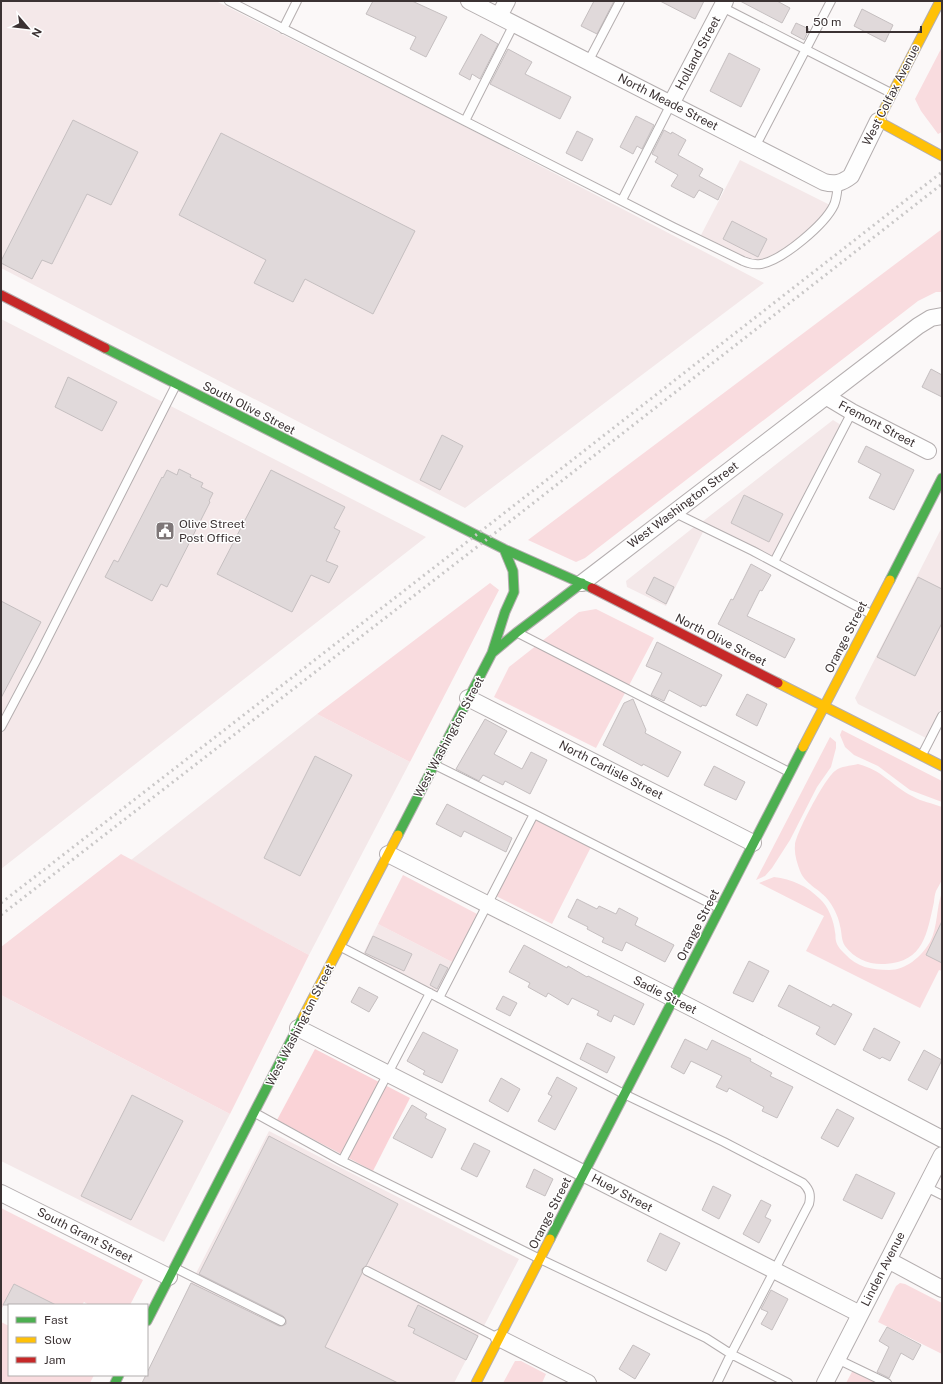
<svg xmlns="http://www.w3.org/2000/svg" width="943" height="1384" font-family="'Public Sans',sans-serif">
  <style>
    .built { fill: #f4e8e9 }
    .green { fill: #f9dcdf }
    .forest { fill: #fad3d7 }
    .building { fill: #e0d9da; stroke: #c5bfc0 }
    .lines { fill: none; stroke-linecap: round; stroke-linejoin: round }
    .lane-casing { stroke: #b4aeaf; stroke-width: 10 }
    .street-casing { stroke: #b4aeaf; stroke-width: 18 }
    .fast-casing { stroke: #b4aeaf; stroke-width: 11 }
    .slow-casing { stroke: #b4aeaf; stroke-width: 11 }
    .jam-casing { stroke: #b4aeaf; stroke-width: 11 }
    .lane { stroke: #fefefe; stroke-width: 8 }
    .street { stroke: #fefefe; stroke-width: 16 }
    .fast { stroke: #4caf50; stroke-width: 9 }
    .slow { stroke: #ffc107; stroke-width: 9 }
    .jam { stroke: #c62828; stroke-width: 9 }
    .rail { stroke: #cac8c8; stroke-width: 3; stroke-dasharray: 2 4; stroke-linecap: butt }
    .labels { text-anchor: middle; stroke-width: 3; stroke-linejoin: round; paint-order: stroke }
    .street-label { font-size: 12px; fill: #3b3233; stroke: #fff }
    .poi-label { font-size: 12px; fill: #3b3233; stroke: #fff; text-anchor: start }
  </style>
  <rect width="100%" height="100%" fill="#fbf8f8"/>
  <path class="built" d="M1,1h215l246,124 302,158 -299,225 -464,-240z
    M740,160l90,45 -10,15 -10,10 -31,22 -16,7 -10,2 -52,-26z
    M1,319l425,218 -425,332z
    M833,420l8,5 -68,131 -71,-34z
    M694,527l9,5 -37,74 -39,-19 -1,-6z
    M942,527v180l-16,31 -68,-34 -3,-6z
    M317,714l93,48 -101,193 -178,-95z
    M378,924l76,39 -15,30 -76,-39z
    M1,995l229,119 -66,128 -163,-81z
    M269,1131l250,128 -65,124h-312l49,-100z"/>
  <path class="green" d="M942,47v85l-4,2 -17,-23 -6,-12z
    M942,229v63h-6l-18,9 -333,257 -9,4 -48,-22z
    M490,583l9,7 -89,172 -93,-48z
    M596,609l58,29 -58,110 -102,-51 15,-30 70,-55z
    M842,730l100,51v21l-32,-12 -32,-24 -24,-11 -9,-8 -5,-12z
    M830,737l6,5v6l-5,19 -14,20 -27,53 -18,28 -7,8 -9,4z
    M858,764c24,6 33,21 54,32 10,6 20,7 30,11 0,18 0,37 0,55 0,5 1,13 0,18 -2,4 -4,7 -6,11 -1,3 -2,8 -2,11 -7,31 -10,60 -49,62 -16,1 -30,-5 -40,-18 -4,-6 -3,-13 -5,-20 -1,-7 -5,-16 -9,-22 -8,-14 -25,-18 -31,-33 -3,-8 -6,-17 -5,-26 1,-12 30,-67 40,-74 6,-5 15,-5 23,-7z
    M536,819l55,28 -39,77 -56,-28z
    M121,854l188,101 -79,159 -229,-119v-48z
    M403,875l76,40 -25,48 -76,-39z
    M774,877c18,2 33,9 46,22 8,7 14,22 15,33 1,3 0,6 1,9 1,5 5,9 9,13 12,13 26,16 44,16 17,0 32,-13 41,-28 8,-15 6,-34 12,-50v79l-3,-1 -19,38 -114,-57 18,-35 -65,-33z
    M1,1208l142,72 -13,25h-41l-5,-3 -2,3h-26l-42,-21 -13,26z
    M900,1283l5,1 37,19v51l-64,-32 18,-36z
    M1,1322l8,4v49h85l-4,8h-89z
    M515,1361h6l25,13 -4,9h-39z
    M853,1370l27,13h-34z"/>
  <path class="forest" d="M315,1049l95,49 -37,73 -96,-51z"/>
  <path class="building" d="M373,1h39l35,16 -21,40 -16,-8 6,-12 -50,-23z
    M594,1h20l-17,33 -16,-8z
    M660,1h44l-9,18z
    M740,1h37l13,7 -8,15z
    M862,9l31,16 -8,17 -31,-16z
    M796,23l13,6 -5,11 -13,-7z
    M481,34l17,10 -18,35 -8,-5 -2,6 -11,-6z
    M508,49l24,13 -7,12 46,23 -11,22 -70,-35z
    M729,53l31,16 -19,38 -31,-16z
    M636,116l18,9 -12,24 -5,-3 -4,8 -13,-7z
    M73,120l65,32 -27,53 -24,-11 -35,70 -10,-4 -10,19 -31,-16v-2z
    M664,130l7,4 1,-2 14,8 -8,15 25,14 -4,7 24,13 -5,11 -19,-10 -5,8 -23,-12 7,-11 -23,-13 3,-5 -6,-3z
    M577,131l16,8 -11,22 -16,-8z
    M221,133l194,98 -42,83 -68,-35 -12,23 -39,-19 12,-23 -87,-45z
    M732,221l35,18 -9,18 -35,-18z
    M931,369l11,6v22l-20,-10z
    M68,377l49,25 -15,29 -47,-24z
    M442,435l21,11 -23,44 -20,-10z
    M866,446l48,24 -20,40 -25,-12 12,-24 -23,-12z
    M179,469l12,6 -1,2 13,6 -2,4 12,6 -4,8 1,1 -43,85 -6,-3 -9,17 -47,-24 9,-17 4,2 44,-85 1,1 4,-8 10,5z
    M271,470l74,37 -11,21 6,3 -14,30 12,5 -9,17 -18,-8 -19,37 -75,-38z
    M744,495l39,19 -14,28 -38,-19z
    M751,564l20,11 -9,16 -2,-1 -13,26 48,23 -10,19 -67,-34 13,-25 2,1z
    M654,577l20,10 -8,17 -20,-11z
    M918,577l24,12v34l-27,53 -38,-19z
    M1,601l40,21 -40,76z
    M657,642l65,33 -16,31 -4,-1 -1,2 -32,-17 -5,11 -13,-6 11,-22 -16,-7z
    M747,694l20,10 -10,22 -21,-11z
    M633,699l13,31 -1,3 36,19 -13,25 -25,-13 -1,2 -39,-21 21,-42z
    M485,719l22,12 -13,23 28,15 9,-17 16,8 -17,34 -25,-13 -2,4 -20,-10 -4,6 -23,-12z
    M315,756l37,19 -52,101 -36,-18z
    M714,766l31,16 -9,18 -32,-15z
    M447,804l65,34 -6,14 -42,-21 -3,6 -25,-13z
    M577,899l20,10 2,-3 17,8 3,-6 19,10 -3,7 39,20 -9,17 -39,-20 -4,9 -20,-9 2,-4 -17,-9 1,-2 -20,-10z
    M942,921v42l-16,-8z
    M373,936l39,18 -8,17 -39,-18z
    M524,945l43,23 1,-2 19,11 1,-1 56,28 -10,21 -20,-10 -3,7 -14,-7 2,-4 -27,-13 -4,7 -20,-12 -2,4 -18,-10 2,-4 -21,-11z
    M749,961l20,10 -16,31 -20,-9z
    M440,964l8,4 -11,21 -7,-4z
    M789,985l42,22 2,-3 19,10 -17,31 -19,-11 4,-7 -42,-21z
    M359,987l19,10 -9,15 -18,-10z
    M503,996l14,7 -7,13 -14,-7z
    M874,1028l26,14 -10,19 -8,-4 -2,2 -17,-9z
    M423,1032l35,18 -16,33 -19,-9 2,-3 -18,-10z
    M685,1039l22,11 5,-10 39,19 -1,2 22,12 -2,3 23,11 -16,31 -15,-7 2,-4 -35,-19 -2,4 -11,-5 6,-11 -31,-15 -7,13 -13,-7z
    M587,1043l28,14 -8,16 -27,-14z
    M924,1050l18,10 -15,30 -19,-10z
    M557,1077l20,11 -22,42 -17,-9 14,-25 -4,-2z
    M501,1078l19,11 -12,23 -19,-11z
    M132,1095l51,26 -52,99 -50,-24z
    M412,1105l15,9 -2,4 21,11 -14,29 -39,-20z
    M837,1109l17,9 -16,29 -17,-9z
    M269,1136l129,68 -32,62 -4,3v4l-37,74 73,36h-256l49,-100 88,43h3l4,-2v-4l-3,-4 -84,-42z
    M474,1143l16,8 -13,26 -16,-8z
    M534,1169l19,10 -8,17 -19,-9z
    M856,1174l39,19 -13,26 -39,-19z
    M713,1186l18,9 -12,24 -17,-9z
    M761,1200l10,5 -6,12 6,3 -12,23 -16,-9z
    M660,1233l20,10 -14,28 -19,-10z
    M14,1284l42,21h-53z
    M771,1290l17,9 -16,31 -11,-6 7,-12 -7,-3z
    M418,1305l60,31 -12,24 -53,-27 2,-4 -7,-3z
    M887,1327l34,18 -8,15 -12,-7 -12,25 -12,-6 12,-25 -10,-6z
    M633,1345l17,9 -15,25 -16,-10z"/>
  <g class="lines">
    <g class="lane-casing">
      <path id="lane" d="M229,1l444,226 70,34c7,3 12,4 18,3 22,-4 64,-40 73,-59 3,-7 3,-14 4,-21
        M722,7l169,86
        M283,29l14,-28
        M588,62l32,-61
        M465,121l49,-97
        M755,147l76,-146
        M622,200l49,-96
        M673,512l80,39 118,63
        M774,562l78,-150
        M518,633l271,139
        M1,727l35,-66 140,-276
        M922,755l20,-39
        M435,765l99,49 185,94
        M341,947l283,147 100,48 79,41c7,7 8,12 6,21l-78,150 -14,29
        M439,998l95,-184
        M255,1113l87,48 198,98 166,79 25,16 57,29
        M342,1161l88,-168
        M926,1187l16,8
        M175,1268l106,53
        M367,1271l131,67
        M837,1359l50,24"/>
    </g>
    <g class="street-casing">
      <path id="street" d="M469,1l355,181c11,3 18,1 27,-6l27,-55
        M499,16l8,-15
        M671,104l54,-103
        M827,397l25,15 76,39
        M582,583l336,-257 13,-8 11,-2
        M468,698l285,145
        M388,854l306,155 248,130
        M298,1028l562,286
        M1,1193l168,84
        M888,1260l54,29
        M499,1338l89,45
        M825,1383l117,-228"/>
    </g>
    <g class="fast-casing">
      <path id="fast" d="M105,348l399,201 88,39
        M890,580l52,-102
        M492,653l13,-41 9,-20 -1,-21 -9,-22
        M398,835l94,-182 24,-20 66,-50
        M550,1239l253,-492
        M147,1321l156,-304
        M115,1383l4,-8"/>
    </g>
    <g class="slow-casing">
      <path id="slow" d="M940,1l-62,120 64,35
        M778,683l164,83
        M803,747l87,-167
        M303,1017l95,-182
        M476,1383l74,-144"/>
    </g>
    <g class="jam-casing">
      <path id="jam" d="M1,295l104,53
        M592,588l186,95"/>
    </g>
    <use href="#lane" class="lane"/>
    <use href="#street" class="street"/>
    <use href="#fast" class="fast"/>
    <use href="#slow" class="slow"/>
    <use href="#jam" class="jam"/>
    <path class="rail" d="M1,903l475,-368 466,-363
      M1,915l485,-375 456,-356"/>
  </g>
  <defs>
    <g id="civic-square" transform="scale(1)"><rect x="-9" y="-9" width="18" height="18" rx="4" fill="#7e7778" stroke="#fff"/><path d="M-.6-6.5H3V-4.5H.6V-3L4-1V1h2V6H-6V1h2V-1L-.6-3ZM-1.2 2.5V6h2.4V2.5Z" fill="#fff"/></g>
  </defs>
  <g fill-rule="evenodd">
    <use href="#civic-square" x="165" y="531"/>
  </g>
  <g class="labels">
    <g class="street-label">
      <text transform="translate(698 53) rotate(-62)" y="4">Holland Street</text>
      <text transform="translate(891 95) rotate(-63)" y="4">West Colfax Avenue</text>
      <text transform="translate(668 102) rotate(27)" y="4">North Meade Street</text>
      <text transform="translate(249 408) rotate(27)" y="4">South Olive Street</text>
      <text transform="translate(877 424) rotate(28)" y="4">Fremont Street</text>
      <text transform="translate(683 505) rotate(-37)" y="4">West Washington Street</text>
      <text transform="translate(846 637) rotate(-63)" y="4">Orange Street</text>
      <text transform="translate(721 640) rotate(27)" y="4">North Olive Street</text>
      <text transform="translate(449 737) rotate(-62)" y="4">West Washington Street</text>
      <text transform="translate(611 770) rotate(27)" y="4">North Carlisle Street</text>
      <text transform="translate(698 925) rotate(-63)" y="4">Orange Street</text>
      <text transform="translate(665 995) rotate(27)" y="4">Sadie Street</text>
      <text transform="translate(300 1025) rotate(-63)" y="4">West Washington Street</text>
      <text transform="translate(622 1193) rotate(28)" y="4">Huey Street</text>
      <text transform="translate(550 1213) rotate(-63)" y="4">Orange Street</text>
      <text transform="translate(85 1235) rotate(27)" y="4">South Grant Street</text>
      <text transform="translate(883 1269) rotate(-63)" y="4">Linden Avenue</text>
    </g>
    <g class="poi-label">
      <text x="179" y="528">Olive Street<tspan x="179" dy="14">Post Office</tspan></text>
    </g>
  </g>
  <rect width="943" height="1384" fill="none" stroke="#3b3233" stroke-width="4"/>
  <rect x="8" y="1304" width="140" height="72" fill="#ffffff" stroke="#b1adad"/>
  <rect x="16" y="1317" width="20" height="6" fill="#4caf50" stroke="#b1adad"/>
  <text x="44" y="1324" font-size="12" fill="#3b3233">Fast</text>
  <rect x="16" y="1337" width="20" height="6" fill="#ffc107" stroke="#b1adad"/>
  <text x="44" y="1344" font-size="12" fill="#3b3233">Slow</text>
  <rect x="16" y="1357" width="20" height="6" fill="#c62828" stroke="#b1adad"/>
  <text x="44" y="1364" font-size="12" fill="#3b3233">Jam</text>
  <g transform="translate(28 28) rotate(118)" stroke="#ffffff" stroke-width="3" paint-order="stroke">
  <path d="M0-3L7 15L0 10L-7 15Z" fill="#3b3233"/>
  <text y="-6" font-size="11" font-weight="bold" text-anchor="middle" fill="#3b3233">N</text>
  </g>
  <path d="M807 26v6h114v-6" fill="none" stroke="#3b3233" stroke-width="2"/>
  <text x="813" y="26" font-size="12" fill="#3b3233" stroke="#ffffff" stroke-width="3" paint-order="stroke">50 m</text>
</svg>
